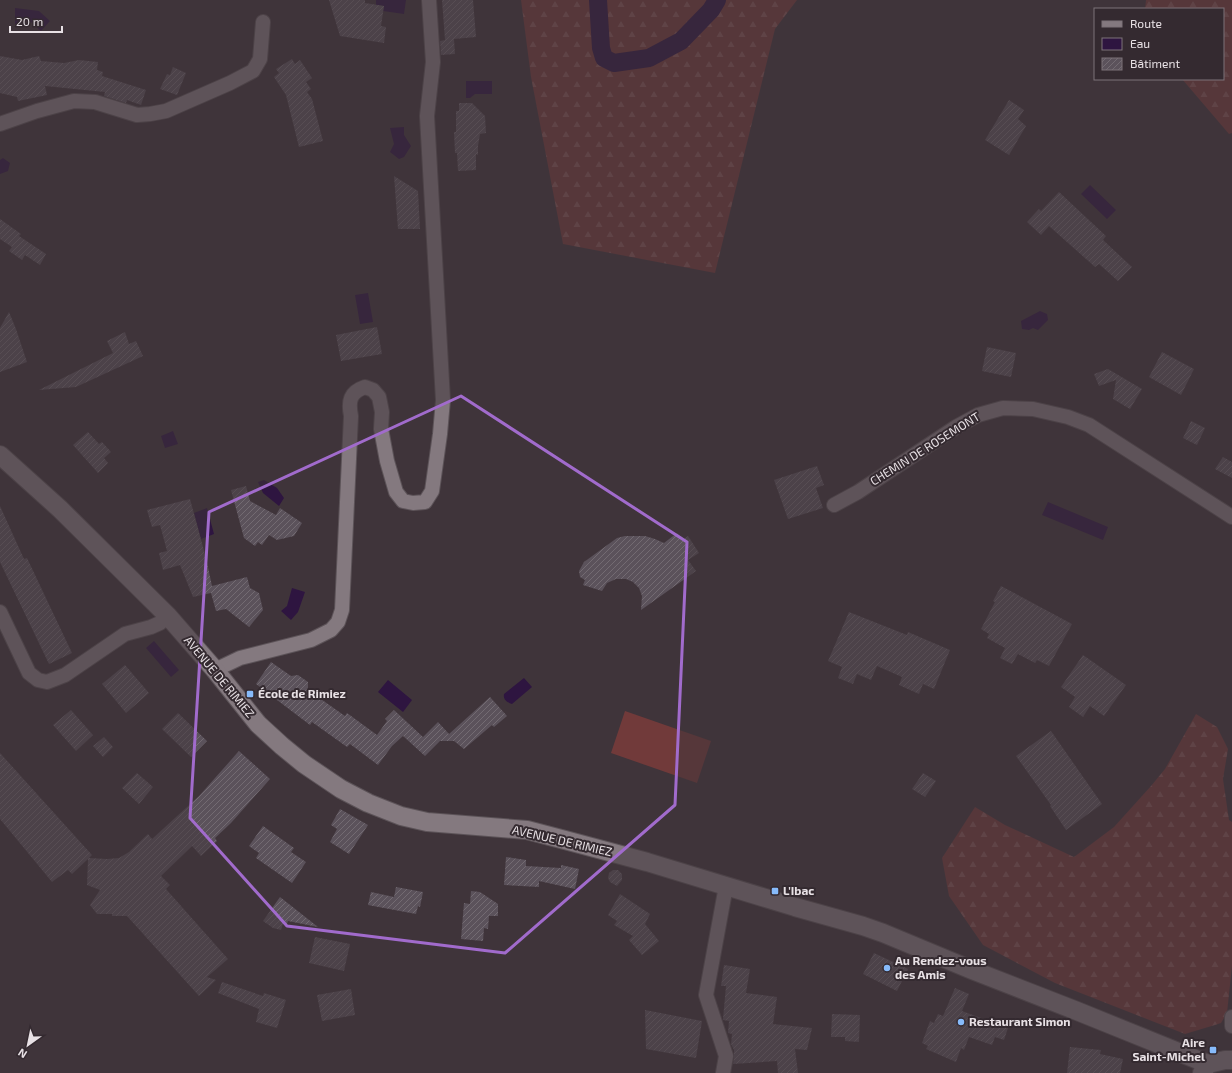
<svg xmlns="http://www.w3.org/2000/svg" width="1232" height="1073" font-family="'Exo 2',sans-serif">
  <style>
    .forest { fill: url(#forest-firs) }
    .garden { fill: #713a3a }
    .water { fill: #2e1540 }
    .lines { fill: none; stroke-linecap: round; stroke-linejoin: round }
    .canal { stroke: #2e1540; stroke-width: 18 }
    .building { fill: url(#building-hatch) }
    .minor-casing { stroke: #5c5358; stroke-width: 16 }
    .tertiary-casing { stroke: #5c5358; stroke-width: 20 }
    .minor { stroke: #84797f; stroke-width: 14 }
    .tertiary { stroke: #84797f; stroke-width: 18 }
    .marked { fill: none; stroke: #a16bcc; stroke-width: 3; stroke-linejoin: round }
    .poi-dot { fill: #87bbfb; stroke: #342a30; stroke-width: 1.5 }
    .labels { text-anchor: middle; stroke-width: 4; stroke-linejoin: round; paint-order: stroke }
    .street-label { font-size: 12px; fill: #e8e1e5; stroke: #342a30 }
    .poi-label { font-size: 12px; font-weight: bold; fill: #e8e1e5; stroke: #342a30; text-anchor: start }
  </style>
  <defs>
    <pattern id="forest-firs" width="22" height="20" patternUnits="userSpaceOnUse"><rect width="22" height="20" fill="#713a3a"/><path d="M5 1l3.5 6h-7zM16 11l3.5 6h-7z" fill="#855656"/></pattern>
    <pattern id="building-hatch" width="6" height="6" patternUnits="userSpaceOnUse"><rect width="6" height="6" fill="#5b525b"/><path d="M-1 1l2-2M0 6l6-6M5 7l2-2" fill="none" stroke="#736b72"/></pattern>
  </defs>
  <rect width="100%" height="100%" fill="#3f343a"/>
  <path class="forest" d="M521,0h276l-22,29 -60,244 -152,-29 -32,-167z
    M1146,0h86v133l-3,1 -47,-55h41v-70h-78z
    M1196,714l21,13 11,22 -5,30 6,41 3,2v144l-5,47 -6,10 -6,2 -30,9 -130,-51 -72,-38 -34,-49 -7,-38 33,-51 30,18 69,32 40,-30 37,-41 14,-17z"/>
  <path class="garden" d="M625,711l86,30 -14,42 -86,-30z"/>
  <path class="water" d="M376,0h30l-2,14 -21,-3 1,-5 -8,-1z
    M15,8l24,3 11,10 -9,10 -10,-9 -5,-1v5l-11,-2z
    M466,81h26v13h-17l-5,4h-4z
    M404,127v8l7,11 -7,11 -5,2 -9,-7 4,-8 -4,-16z
    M3,158l7,5 -2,8 -8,3v-14z
    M1090,185l26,25 -9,9 -26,-25z
    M368,293l5,29 -13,2 -5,-29z
    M1040,311l7,3 1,6 -10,10 -5,-2 -4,2 -7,-1 -1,-8z
    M173,431l5,13 -13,4 -4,-12z
    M264,480l13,8 7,10 -5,8 -16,-13 -5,-11z
    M1048,502l60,25 -5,13 -61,-25z
    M207,508l7,26 -13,5 -7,-26z
    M292,588l13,4 -7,20 -7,8 -10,-9 6,-5z
    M154,641l25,29 -8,7 -25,-29z
    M524,678l8,9 -20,17c-5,-2 -9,-4 -8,-10z
    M388,680l24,20 -9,12 -25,-20z"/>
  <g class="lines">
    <path class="canal" d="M598,0l3,48 3,10 10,5 35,-5 32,-17 30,-31 6,-10"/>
  </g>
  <path class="building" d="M329,0h36v3l19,3 -3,20 5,1 -2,16 -44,-7z
    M442,0h31l3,37 -22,2 1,15 -14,1 -1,-14 5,-1z
    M0,56l22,4 17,-4 2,5 23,2 15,-3 19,2 -1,8 6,2 -1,4 44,14 -5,15 -14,-5 -1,3 -22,-7 1,-4 -60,-6 2,9 -29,6 -1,-4 -17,-4z
    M292,59l3,5 5,-4 12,18 -6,4 5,7 -4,3 5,7 11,42 -24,6 -13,-52 -12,-18 5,-4 -3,-4z
    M173,67l13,6 -9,22 -17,-6 7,-15 3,1z
    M1009,100l15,10 -6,9 8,7 -17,29 -24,-15z
    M459,103h13l13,13 1,17 -6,1 -2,12v9l-2,-1v16l-18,1 -1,-18h-2l-1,-21h2v-21h3z
    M394,176l24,15 2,38h-22z
    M1059,192l47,44 -3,4 29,27 -14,14 -19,-17 -4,3 -46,-41 -8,9 -14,-13 12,-13 2,2z
    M0,219l21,15 -2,2 27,18 -6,11 -15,-10 -3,5 -13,-9 3,-4 -12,-8z
    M9,312l7,17 11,33 -27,10v-44z
    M377,327l5,27 -41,7 -5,-26z
    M125,332l4,12 7,-3 7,15 -67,31 -37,3 74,-37 -6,-12z
    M987,347l29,6 -5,24 -29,-6z
    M1162,352l32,17 -13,26 -32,-18z
    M1108,369l34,20 -12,20 -17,-10 3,-19 -17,6 -5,-12z
    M1191,421l14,7 -8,17 -14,-7z
    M88,432l11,12 3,-2 9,10 -7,6 4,5 -10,10 -25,-28z
    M1223,457l9,5v16l-17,-9z
    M817,466l7,19 -8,3 7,20 -35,11 -14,-39z
    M246,486l4,15 26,14 4,-7 22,15 -8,13 -17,4 -8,-5 -7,10 -4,-3 -3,4 -11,-8 -13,-48z
    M190,499l16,59 6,28 35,-9 3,11 9,5 4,17 -14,17 -23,-18 -10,2 -5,-18 -18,4 -13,-32 -17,5 -4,-17 8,-2 -7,-26 -8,2 -5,-17z
    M0,506l24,53 3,-1 45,95 -23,11 -49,-102z
    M677,533l7,6 4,-3 11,17 -11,7 8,11 -55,39 1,-14 -3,-8 -6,-6 -7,-3h-10l-9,4 -5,8 -19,-6 2,-5 -5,-3 -1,-6 5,-9 33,-24 8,-2h20l10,3 9,4z
    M1001,586l71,38 -23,42 -12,-6 -2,3 -17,-9 -6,10 -12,-6 5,-10 -18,-10 2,-4 -8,-5 14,-27 -2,-1z
    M849,612l58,23 1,-3 42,18 -16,39 -11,-5 -4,10 -20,-9 3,-8 -25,-11 -6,14 -14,-6 -4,10 -15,-6 4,-11 -14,-6z
    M1083,655l43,30 -22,31 -14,-10 -7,11 -14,-10 6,-10 -14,-10z
    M271,662l20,14 7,-1 10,7v8l37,26 2,-3 30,22 10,-14 -2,-2 9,-9 29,27 15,-15 11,12 41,-37 17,19 -13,11 -2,-2 -28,24 -10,-8h-14l-15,15 -22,-20 -11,10 -14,19 -28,-21 -3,3 -35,-25 -2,3 -54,-41z
    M125,665l24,28 -23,20 -24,-29z
    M71,710l22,25 -17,16 -23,-26z
    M178,713l29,28 -16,16 -29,-28z
    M1051,731l51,73 -36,26 -16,-24 1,-1 -35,-49z
    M104,737l9,10 -10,10 -10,-11z
    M239,751l31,28 -39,44 -16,15 2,3 -16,15 -9,-10 -31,30 9,9 -4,4 62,70 -21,18 9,3 -17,16 -72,-80h-15v-2h-15l-7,-9 10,-15 -13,-5 1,-26 -16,15 -4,-4 -16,12 -52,-63v-66l92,102 -3,3 18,1 12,-1 10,-6 19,-18 4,5 47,-43z
    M137,773l16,14 -14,17 -17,-16z
    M923,773l13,8 -11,16 -13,-8z
    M340,809l28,16 -19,29 -19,-12 7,-13 -6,-4z
    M263,826l31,22 -3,4 15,10 -14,21 -36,-25 3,-5 -10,-7z
    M506,857l20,3v6l35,2v-3l18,4 -4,20 -36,-8v6l-35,-2z
    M613,870h5l4,4v6l-5,6 -7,-4 -2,-4 1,-5z
    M396,887l27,5 -3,15 -2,-1 -2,8 -48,-9 3,-13 23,5z
    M471,891l9,1 18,12v12h-9l-1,13 -4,-1 -1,13 -22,-2 3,-36 6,1z
    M620,894l30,20 -5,10 14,17 -17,14 -13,-15 4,-4 -19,-11 3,-4 -9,-6z
    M280,897l38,30 -30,-6 -1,3h-4l-2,6 -8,-2 -10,-7z
    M315,937l35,7 -6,27 -35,-8z
    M874,953l34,16 -11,22 -34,-17z
    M724,965l26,4 -4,24 31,4 -4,27 39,4 -5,22 -12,-1 3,24h-20l-1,-12 -44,3 1,-7v-7l-3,-6 1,-10 -4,-1 1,-12 -6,-1v-1l3,-33h-5z
    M222,982l41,14 1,-3 22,7 -9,28 -21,-6 3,-13 -41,-16z
    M955,988l14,6 -7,17 46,17 -4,12 -9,-3 -3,8 -23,-8 -5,13 -3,-2 -5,14 -30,-13 2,-3 -6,-3 8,-22 4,2 4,-9 5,2z
    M351,989l4,26 -33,6 -5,-26z
    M645,1010l57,11 -6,37 -50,-9z
    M832,1014l28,1 -1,27 -14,-1v-4h-14z
    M1070,1047l31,3 -1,4 23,5 -3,14h-53z"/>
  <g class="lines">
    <g class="minor-casing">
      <path id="minor" d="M0,124l37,-13 37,-10 21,1 42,13 13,-1 16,-3 64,-28 23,-12 7,-12 3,-37
        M834,505l24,-13 98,-65 22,-12 25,-7 30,1 35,8 21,8 143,92
        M0,612l29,61 9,7 9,2 18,-7 60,-41 26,-7 9,-4 8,-7
        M215,670l25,-12 71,-18 20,-10 7,-8 4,-12 9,-194c-3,-15 -1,-24 14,-29l8,3 6,7 3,15 -1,17 6,32 9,31 7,9 10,2 12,-1 7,-11 8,-57 3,-34 -16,-284 6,-54 -4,-62
        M1232,1017v9
        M723,1073l3,-17 -20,-61 20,-109"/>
    </g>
    <g class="tertiary-casing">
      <path id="tertiary" d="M0,455l60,54 108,107 47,54 43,54 24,22 22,18 37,25 27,14 33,13 26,6 100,8 38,10 82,22 148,45 68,19 20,7 89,37 105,41 131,53
        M1202,1073l6,-9 17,-4h7"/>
    </g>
    <use href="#minor" class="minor"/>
    <use href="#tertiary" class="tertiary"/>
  </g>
  <path d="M0 0H1232V1073H0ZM461,396l226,146 -12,263 -170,148 -218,-27 -97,-108 19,-306z" fill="#3f343a" fill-opacity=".55" fill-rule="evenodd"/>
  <path class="marked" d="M461,396l226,146 -12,263 -170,148 -218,-27 -97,-108 19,-306z"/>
  <g class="poi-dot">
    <rect x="246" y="690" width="8" height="8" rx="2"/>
    <rect x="771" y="887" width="8" height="8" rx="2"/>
    <circle cx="887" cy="968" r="4"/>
    <circle cx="961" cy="1022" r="4"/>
    <rect x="1209" y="1046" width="8" height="8" rx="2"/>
  </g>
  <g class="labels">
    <g class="street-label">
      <text transform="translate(925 449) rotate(-32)" y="4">CHEMIN DE ROSEMONT</text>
      <text transform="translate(219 677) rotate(50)" y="4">AVENUE DE RIMIEZ</text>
      <text transform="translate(562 841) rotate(13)" y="4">AVENUE DE RIMIEZ</text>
    </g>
    <g class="poi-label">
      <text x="258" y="698">École de Rimiez</text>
      <text x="783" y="895">L'Ibac</text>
      <text x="895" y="965">Au Rendez-vous<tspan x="895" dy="14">des Amis</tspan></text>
      <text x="969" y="1026">Restaurant Simon</text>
      <text x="1205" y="1047" text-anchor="end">Aire<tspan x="1205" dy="14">Saint-Michel</tspan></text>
    </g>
  </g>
  <rect x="1094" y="8" width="130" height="72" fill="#342a30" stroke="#7c7378"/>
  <rect x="1102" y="21" width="20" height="6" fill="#84797f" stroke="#7c7378"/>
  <text x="1130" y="28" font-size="12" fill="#e8e1e5">Route</text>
  <rect x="1102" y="38" width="20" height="12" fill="#2e1540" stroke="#7c7378"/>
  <text x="1130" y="48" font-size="12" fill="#e8e1e5">Eau</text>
  <rect x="1102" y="58" width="20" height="12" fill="url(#building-hatch)" stroke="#7c7378"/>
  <text x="1130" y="68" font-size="12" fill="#e8e1e5">Bâtiment</text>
  <g transform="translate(28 1045) rotate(213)" stroke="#342a30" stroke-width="3" paint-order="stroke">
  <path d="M0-3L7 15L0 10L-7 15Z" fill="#e8e1e5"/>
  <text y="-6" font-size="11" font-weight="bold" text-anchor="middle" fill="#e8e1e5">N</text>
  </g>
  <path d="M10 26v6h52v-6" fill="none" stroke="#e8e1e5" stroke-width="2"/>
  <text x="16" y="26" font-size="12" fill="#e8e1e5" stroke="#342a30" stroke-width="3" paint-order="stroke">20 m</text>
</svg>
